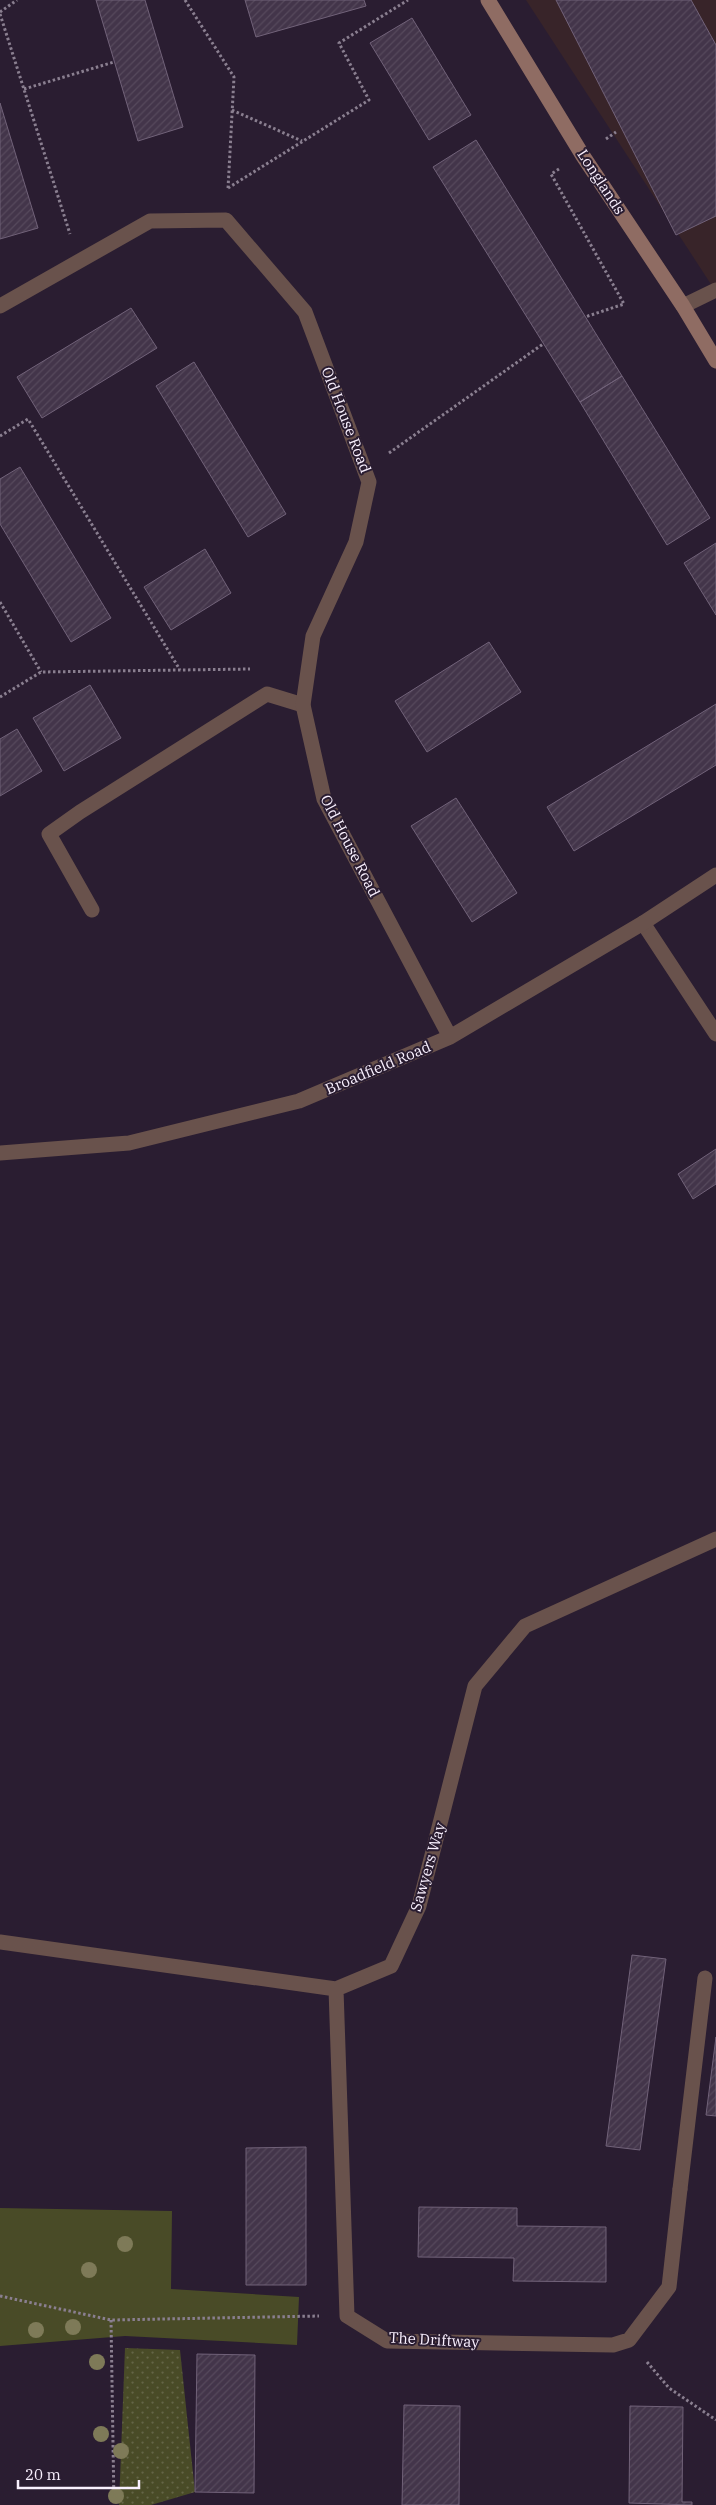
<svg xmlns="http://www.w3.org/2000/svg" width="716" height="2505" font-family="'IBM Plex Serif',serif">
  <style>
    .commercial { fill: #382429 }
    .grass { fill: url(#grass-dots) }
    .park { fill: #494b27 }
    .building { fill: url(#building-hatch); stroke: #716279 }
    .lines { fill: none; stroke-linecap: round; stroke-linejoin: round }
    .path { stroke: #8a7f90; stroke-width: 3; stroke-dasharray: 2.5 2.5; stroke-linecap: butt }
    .lane { stroke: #69524c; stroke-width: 15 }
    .street { stroke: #69524c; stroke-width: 15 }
    .secondary { stroke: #8f6c63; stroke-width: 15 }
    .tree { fill: #7e7a58 }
    .labels { text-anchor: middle; stroke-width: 4; stroke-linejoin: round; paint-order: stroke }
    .street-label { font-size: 15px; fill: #f9f0fe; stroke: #2a1d31 }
  </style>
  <defs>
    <pattern id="grass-dots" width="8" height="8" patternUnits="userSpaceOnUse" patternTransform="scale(1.25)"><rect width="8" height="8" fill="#494b27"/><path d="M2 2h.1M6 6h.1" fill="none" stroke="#646547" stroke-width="1.8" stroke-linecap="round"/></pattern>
    <pattern id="building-hatch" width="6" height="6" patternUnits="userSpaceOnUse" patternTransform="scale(1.25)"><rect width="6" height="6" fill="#43354a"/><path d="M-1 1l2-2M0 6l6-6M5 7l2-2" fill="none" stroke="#56495c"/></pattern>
  </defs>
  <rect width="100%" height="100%" fill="#2a1d31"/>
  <path class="commercial" d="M526,0h190v292z"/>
  <path class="grass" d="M125,2348l55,2 15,142 -44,13h-32z"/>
  <path class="park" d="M0,2208l172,3 -1,78 128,8 -2,48 -172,-9 -125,10z"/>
  <path class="building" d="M96,0h49l38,127 -45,14z
    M245,0h119l2,6 -110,31z
    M556,0h135l25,45v171l-40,19z
    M412,18l59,97 -42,25 -59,-97z
    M0,103l38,125 -38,11z
    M476,140l146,236 -42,26 -147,-235z
    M131,308l26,40 -115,70 -25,-41z
    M194,362l92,152 -38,23 -92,-151z
    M622,376l88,142 -43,27 -87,-143z
    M20,467l91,151 -40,24 -71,-118v-45z
    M716,543v72l-32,-52z
    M205,549l26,44 -60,37 -27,-43z
    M489,642l32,50 -94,60 -32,-51z
    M90,685l31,53 -57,33 -31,-53z
    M716,704v61l-142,86 -27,-44z
    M17,729l25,42 -42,25v-57z
    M456,798l61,95 -45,29 -61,-96z
    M716,1149v35l-23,15 -15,-25z
    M632,1955l34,4 -26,191 -34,-4z
    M716,2037v79l-10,-1z
    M306,2147v138h-60v-137z
    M419,2207l98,1v18l89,1v55l-93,-1 1,-23 -96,-1z
    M197,2354l58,1 -1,138 -59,-1z
    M404,2405l56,1 -1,99h-57z
    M630,2406l53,1 -1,95h10v3l-63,-2z"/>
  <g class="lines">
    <path class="path" d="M185,0l49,77 -6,112
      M0,12l17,-12
      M0,14l70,220
      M24,89l90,-27
      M232,110l70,31
      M606,139l10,-7
      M559,169l-8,5 73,130 -39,13
      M228,188l141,-88 -30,-57 69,-43
      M0,436l28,-17 152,251
      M389,453l154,-109
      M0,602l41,70
      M0,697l41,-25 209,-3
      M0,2296l111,24 208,-4
      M111,2320l3,185
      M647,2362l22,26 47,32"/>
    <path class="lane" d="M92,910l-43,-76 31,-22 187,-118 36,11
      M643,923l73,111
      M680,2189l25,-211"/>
    <path class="street" d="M0,306l150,-85 76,-1 79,92 64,170 -13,60 -43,94 -10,69 21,94 126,238
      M683,306l33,-16
      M0,1153l129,-10 170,-42 151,-64 193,-114 73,-48
      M0,1942l336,47 55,-23 28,-60 56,-220 50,-60 191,-87
      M336,1989l11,327 40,25 226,4 16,-5 40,-53 11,-98"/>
    <path class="secondary" d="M488,0l95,156 100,150 33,55"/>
  </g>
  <g class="tree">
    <circle cx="125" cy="2244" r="8"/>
    <circle cx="89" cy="2270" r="8"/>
    <circle cx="73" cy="2327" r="8"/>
    <circle cx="36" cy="2330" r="8"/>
    <circle cx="97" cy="2362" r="8"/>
    <circle cx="101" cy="2434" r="8"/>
    <circle cx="121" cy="2451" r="8"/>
    <circle cx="116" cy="2496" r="8"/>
  </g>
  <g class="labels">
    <g class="street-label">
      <text transform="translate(601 182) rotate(57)" y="5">Longlands</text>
      <text transform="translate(346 420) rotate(69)" y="5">Old House Road</text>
      <text transform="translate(350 846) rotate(63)" y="5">Old House Road</text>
      <text transform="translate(378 1068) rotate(-23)" y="5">Broadfield Road</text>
      <text transform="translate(428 1867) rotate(-74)" y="5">Sawyers Way</text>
      <text transform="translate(434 2340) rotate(3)" y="5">The Driftway</text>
    </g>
  </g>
  <path d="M18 2480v8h121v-8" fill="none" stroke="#f9f0fe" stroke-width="2.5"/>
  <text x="25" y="2480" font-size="15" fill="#f9f0fe" stroke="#2a1d31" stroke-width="4" paint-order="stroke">20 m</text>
</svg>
